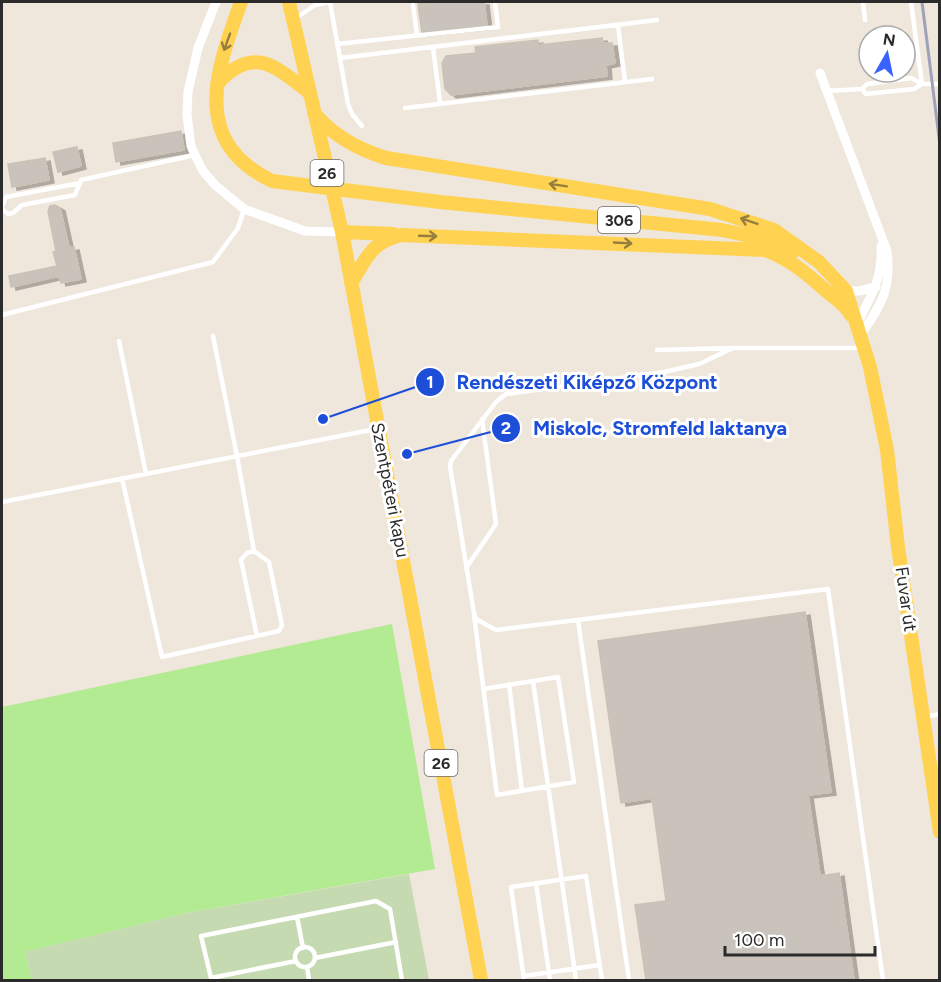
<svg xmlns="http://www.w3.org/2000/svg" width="941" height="982" font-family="Figtree,sans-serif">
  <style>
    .green { fill: #b3eb93 }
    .cemetery { fill: #c6dab1 }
    .building { fill: #cac3bc; stroke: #cac2b5; stroke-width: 1.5; filter: url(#shadow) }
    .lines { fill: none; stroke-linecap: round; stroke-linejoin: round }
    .lane { stroke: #fff; stroke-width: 4.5 }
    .street { stroke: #fff; stroke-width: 9 }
    .primary { stroke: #ffd251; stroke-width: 14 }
    .rail { stroke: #9ea2b8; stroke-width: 3 }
    .oneway { stroke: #957e3e }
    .labels { text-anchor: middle; stroke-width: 6; stroke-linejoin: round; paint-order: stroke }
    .shield { fill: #fff; stroke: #6b6b6b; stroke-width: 1.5 }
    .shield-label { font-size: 16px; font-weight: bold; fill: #2b2b2b }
    .street-label { font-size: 18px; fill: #2b2b2b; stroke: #fff }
    .leader { fill: none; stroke: #1d4ed8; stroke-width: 2 }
    .callout-dot { fill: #1d4ed8; stroke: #fff; stroke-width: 2 }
    .mark-label { font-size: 18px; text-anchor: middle; font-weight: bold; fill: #fff }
    .callout-label { font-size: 20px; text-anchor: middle; font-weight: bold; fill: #1d4ed8; stroke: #fff; stroke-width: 6; stroke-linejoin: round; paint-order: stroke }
  </style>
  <defs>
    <filter id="shadow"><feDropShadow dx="5" dy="3" stdDeviation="0" flood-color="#0004"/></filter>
  </defs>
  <rect width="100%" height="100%" fill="#efe6dc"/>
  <path class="green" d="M392,624l43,245 -248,44 -162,39 7,28h-30v-273z"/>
  <path class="cemetery" d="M409,874l20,106h-397l-7,-28 162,-39z"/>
  <path class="building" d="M442,2h42l3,24 -65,7 -4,-29z
    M602,38l1,5h9l3,20 -9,2 1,11 -156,19 -6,-6 -3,-26 4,-7 30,-3 -1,-6 63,-7v5z
    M181,131l3,19 -68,12 -3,-19z
    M77,147l4,19 -23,6 -5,-20z
    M45,158l4,22 -37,7 -4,-23z
    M55,205l5,3 9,40 5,-1 7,32 -20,4 -2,-7 -48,11 -2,-11 48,-10 -4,-14 3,-1 -8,-40 2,-5z
    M805,612l26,180 -23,3 12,81 19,-3 15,107h-208l-11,-75 31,-4 -14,-103 -31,5 -23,-162z"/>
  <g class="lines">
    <path class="lane" d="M330,2l18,102 4,10 10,12
      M863,2l2,18
      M911,2l11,82
      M413,5l4,30
      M295,19l20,-14 15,-3
      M618,25l7,57
      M337,44l161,-17 -3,-25
      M433,47l7,56
      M340,58l317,-38
      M862,89l4,5 48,-5 8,-5
      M827,91l35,-2 5,-5 44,-6 11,6h18
      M405,108l247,-29
      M2,207l4,-10 74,-14 1,-3 114,-25
      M2,209l6,5 5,-1 9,-8 53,-10 5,-12
      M2,315l211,-53 25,-34 6,-18
      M213,336l24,120 17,95
      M119,341l27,133
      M733,348l-34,16 -35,8 -158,22 -10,8 -45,59 -1,5 24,147 2,6 20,11 332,-41 55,391
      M657,350l76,-2h129
      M122,478l40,179 117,-26 3,-6 -13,-63 -15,-11 -7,2 -6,7 16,76
      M2,502l374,-73
      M466,568l30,-44 -14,-105
      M474,615l23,180 77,-13 -16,-105 -75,12
      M578,620l51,360
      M533,681l43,299
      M509,684l13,107
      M924,717l16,-3
      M536,883l14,97
      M297,917l6,31
      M295 957a10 10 0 1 1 20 0a10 10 0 1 1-20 0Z
      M315,958l81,-16
      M307,967l2,13
      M524,976l75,-11
      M211,978l-10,-42 175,-35 14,8 12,71
      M212,980l-1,-2 85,-17
      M524,980l-13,-93 75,-11 16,104"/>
    <path class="street" d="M216,2l-18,46 -10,44 -1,23 4,31 4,9 8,16 12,14 29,24 61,22 37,1
      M820,73l67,178c5,38 -6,54 -27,85
      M846,291h13l17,-4
      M857,324c14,-28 26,-46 24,-78"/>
    <path class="primary" d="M241,2c-24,67 -52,139 31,179l168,21 282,28 46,10 26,11
      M289,2l53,230 139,748
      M217,84c36,-40 58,-18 93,9
      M314,113c19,23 43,36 72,45l324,51 64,21 45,32 27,29 24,76 17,83 11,97 42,285
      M342,232l51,2
      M351,283c16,-25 19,-40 50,-48l364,15c24,9 40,22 59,39 10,9 20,14 27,26"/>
    <path class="rail" d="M922,2l18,143"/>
  </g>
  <defs><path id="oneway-shaft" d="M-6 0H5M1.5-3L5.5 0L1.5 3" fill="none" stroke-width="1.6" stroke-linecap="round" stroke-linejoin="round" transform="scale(1.5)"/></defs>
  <g class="oneway">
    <use href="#oneway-shaft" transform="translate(227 42) rotate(110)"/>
    <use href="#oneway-shaft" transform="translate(558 185) rotate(-171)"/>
    <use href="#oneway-shaft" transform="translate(749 221) rotate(-161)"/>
    <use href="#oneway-shaft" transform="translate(428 236) rotate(2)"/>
    <use href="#oneway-shaft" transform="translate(623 243) rotate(3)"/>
  </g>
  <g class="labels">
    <g class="shield">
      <rect x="310.5" y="160" width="33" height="26" rx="4.5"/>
      <rect x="598" y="207" width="42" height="26" rx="4.5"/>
      <rect x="424.5" y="750" width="33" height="26" rx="4.5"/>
    </g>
    <g class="shield-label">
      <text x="327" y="179">26</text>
      <text x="619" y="226">306</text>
      <text x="441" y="769">26</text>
    </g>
    <g class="street-label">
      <text transform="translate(390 490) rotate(79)" y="6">Szentpéteri kapu</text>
      <text transform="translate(906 599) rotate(82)" y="6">Fuvar út</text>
    </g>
  </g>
  <path class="leader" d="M323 419L430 382M407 454L506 428"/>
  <g class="callout-dot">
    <circle cx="323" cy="419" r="6"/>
    <circle cx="407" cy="454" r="6"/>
    <circle cx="430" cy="382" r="15"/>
    <circle cx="506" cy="428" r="15"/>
  </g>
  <g class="mark-label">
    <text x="430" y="388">1</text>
    <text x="506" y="434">2</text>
  </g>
  <g class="callout-label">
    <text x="587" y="389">Rendészeti Kiképző Központ</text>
    <text x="660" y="435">Miskolc, Stromfeld laktanya</text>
  </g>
  <rect width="941" height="982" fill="none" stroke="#2b2b2b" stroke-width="6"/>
  <g transform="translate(887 54) rotate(9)"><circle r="28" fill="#ffffff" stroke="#aaaaaa" stroke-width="1.5"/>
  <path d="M0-4.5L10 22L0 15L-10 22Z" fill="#3962ff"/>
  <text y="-9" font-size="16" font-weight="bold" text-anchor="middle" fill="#2b2b2b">N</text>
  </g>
  <path d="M725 946v9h150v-9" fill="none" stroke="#2b2b2b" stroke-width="3"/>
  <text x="734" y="946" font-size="18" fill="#2b2b2b" stroke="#ffffff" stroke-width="4.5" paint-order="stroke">100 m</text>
</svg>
